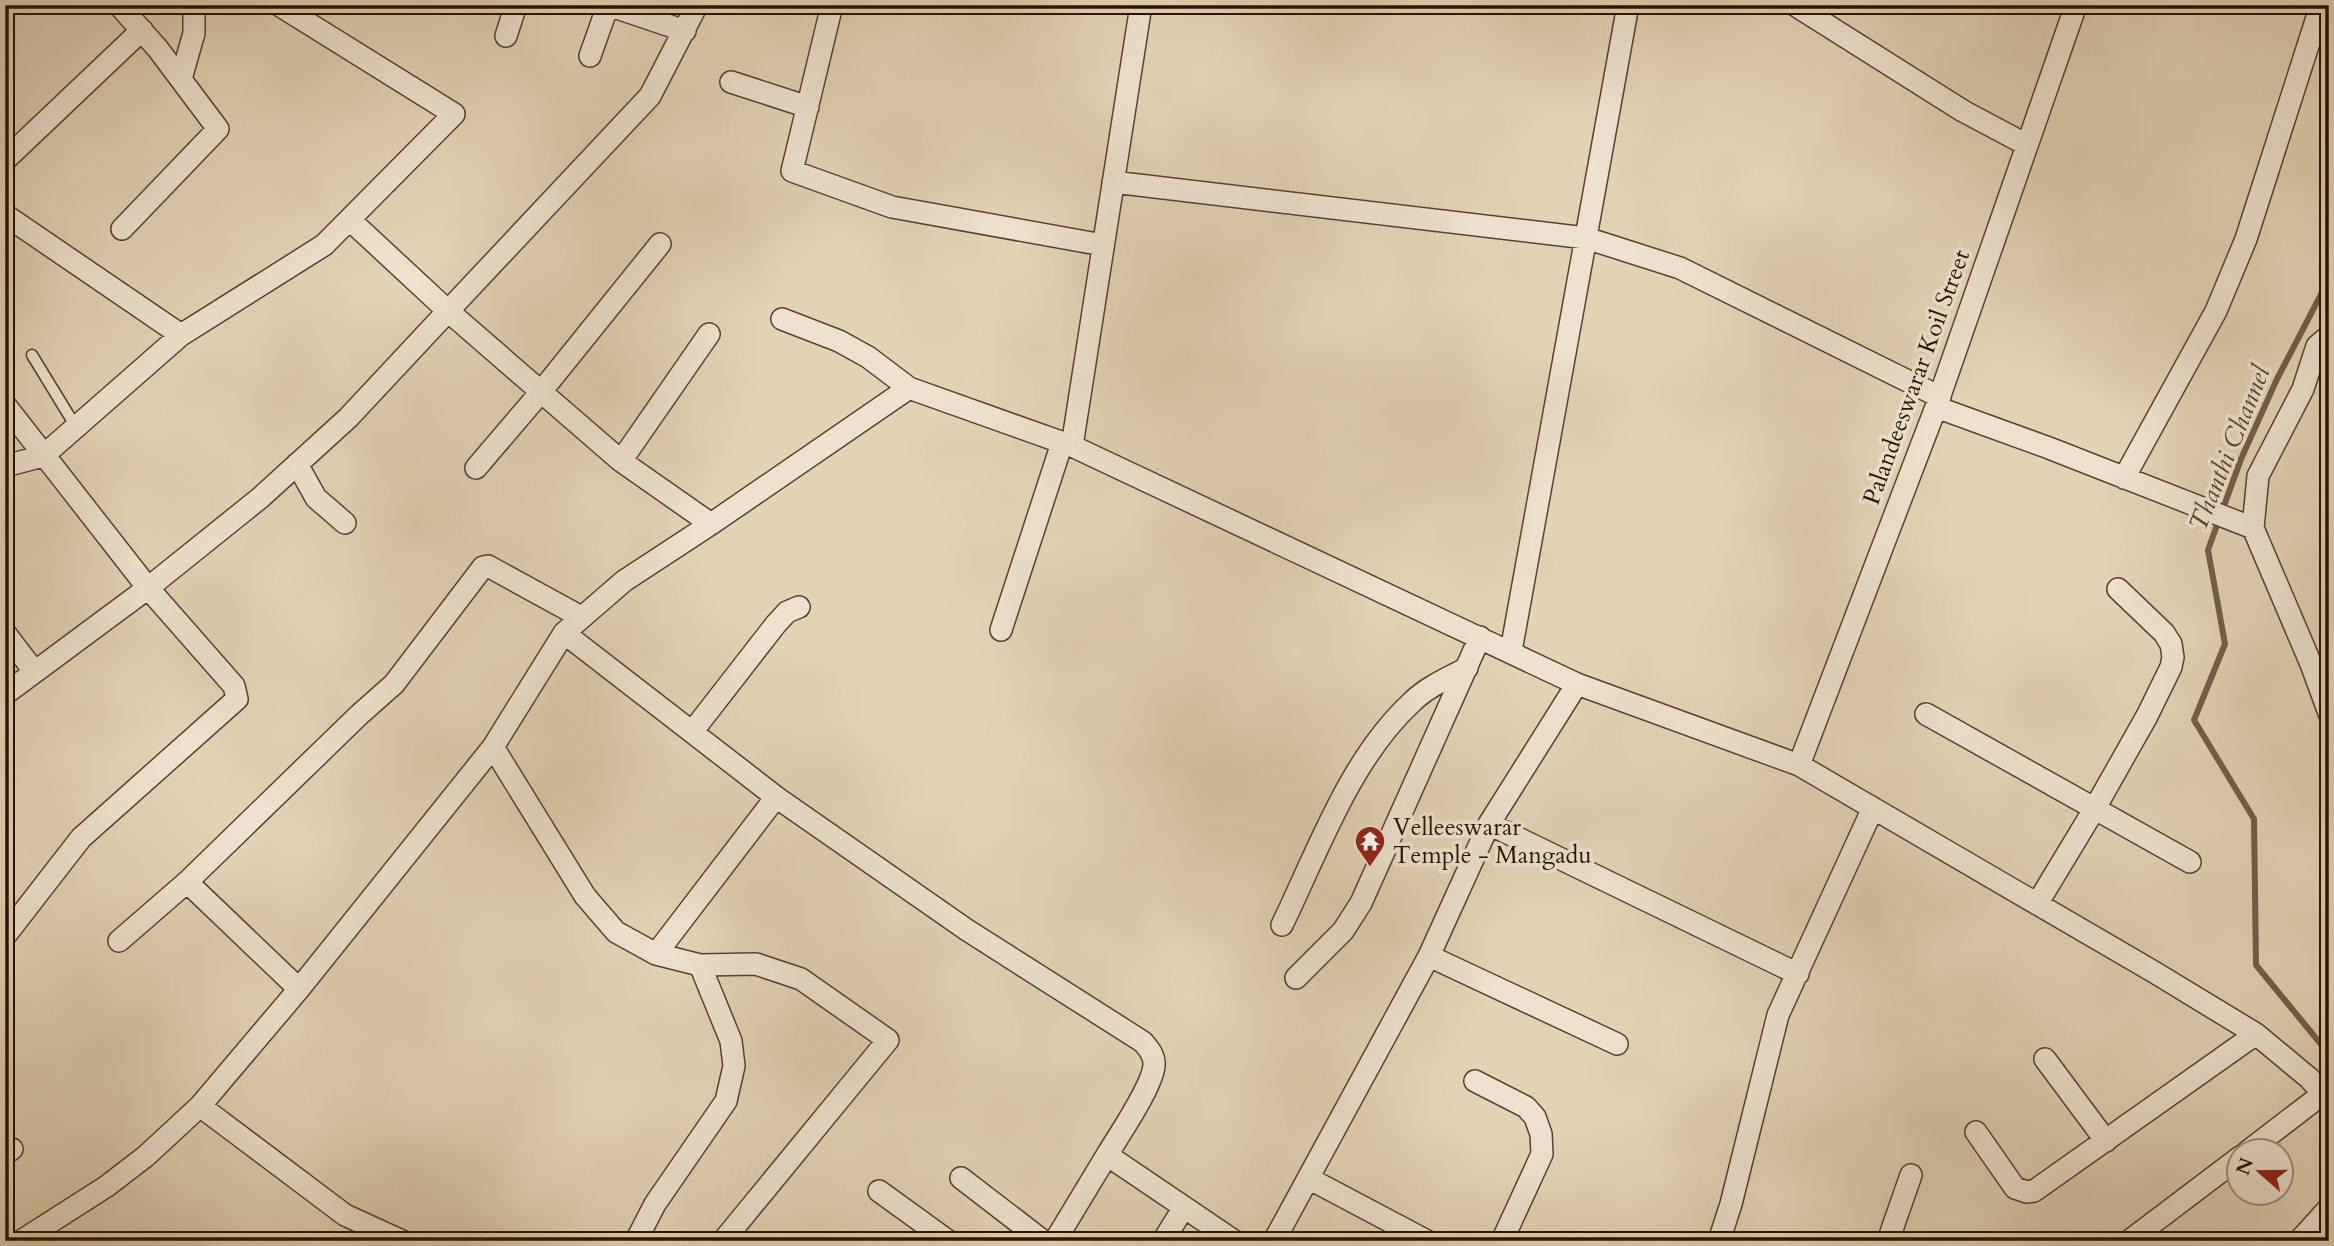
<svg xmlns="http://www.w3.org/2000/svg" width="2334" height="1246" font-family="Cardo,serif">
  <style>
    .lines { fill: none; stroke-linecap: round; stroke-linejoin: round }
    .stream { stroke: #725e48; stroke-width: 6 }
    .service-casing { stroke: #56422e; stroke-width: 13 }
    .minor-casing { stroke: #56422e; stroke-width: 24 }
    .service { stroke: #ece2cf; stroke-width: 10 }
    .minor { stroke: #ece2cf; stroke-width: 21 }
    .labels { text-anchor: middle; stroke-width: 7; stroke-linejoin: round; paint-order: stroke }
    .street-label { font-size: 24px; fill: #281201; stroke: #ece2cf }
    .poi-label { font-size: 24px; fill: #281201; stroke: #ece2cf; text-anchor: start }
    .water-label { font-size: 26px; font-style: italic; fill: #594531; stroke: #ece2cf }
  </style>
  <rect width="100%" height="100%" fill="#e2d3b5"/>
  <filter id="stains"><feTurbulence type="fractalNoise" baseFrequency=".00286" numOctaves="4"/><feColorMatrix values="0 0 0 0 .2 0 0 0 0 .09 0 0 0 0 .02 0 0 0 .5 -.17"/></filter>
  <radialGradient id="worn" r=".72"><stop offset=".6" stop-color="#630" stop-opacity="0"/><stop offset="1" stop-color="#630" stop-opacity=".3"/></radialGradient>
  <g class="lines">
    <path class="stream" d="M2329,279l-52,100 -36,80 -33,91 17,94 -31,76 60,99 2,146 73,89"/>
    <g class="service-casing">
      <path id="service" d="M32,355l44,72"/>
    </g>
    <g class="minor-casing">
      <path id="minor" d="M119,5l39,44 60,80 -96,100
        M608,5l77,26
        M697,5l-47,91 -202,215 173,150 90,63
        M832,5l-40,166 100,36 211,38
        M1795,5l168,106 64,34
        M506,36l10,-31
        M590,56l18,-51
        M181,79l13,-46v-28
        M731,82l77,25
        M5,160l137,-130
        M1113,182l473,56 94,30 260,129
        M5,215l176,120
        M782,319l57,22 29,16 41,31
        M5,405l143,183 -143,106
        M1936,407l113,41 204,80 58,136 18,49
        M1072,446l505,238 222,81 355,207 102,62 53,44 20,22
        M621,461l88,-127
        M297,464l19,34 29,25
        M5,466l38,-10 138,-121 143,-90 130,-131 -175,-109
        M476,468l64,-75 120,-149
        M2124,478l92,-167 30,-72 75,-234
        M2253,528l5,-52 45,-87 14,-43 12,-10
        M1001,630l61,-187
        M5,633l29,38
        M564,633l212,164 191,133 176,112c6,7 12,14 11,24 -2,21 -35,69 -47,89
        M1511,651l117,-646
        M1926,714l264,148
        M692,732l84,-108 11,-12 12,-5
        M493,747l92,149 31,36 40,22 120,-157
        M1799,765l137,-358 140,-402
        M1489,824l309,150
        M187,882l112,107
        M2037,904l58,-96 52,-92 24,-49 2,-10 -2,-13 -7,-11 -46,-44
        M1282,925c36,-74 68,-166 130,-223 15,-15 36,-24 55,-34
        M5,936l76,-98 156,-139 -3,-13 -86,-98 112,-90 88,-80 100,-107 -98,-91
        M119,941l68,-59 172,-167 35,-31 89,-117 5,-1 93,51
        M656,954l44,11 56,-1 45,15 87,61 -165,201
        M1429,956l188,88
        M1296,978l47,-47 18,-28 119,-266
        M2045,1059l61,82
        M1475,1081l51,26 9,10 6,17 1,20 -40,87
        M200,1106l145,109 57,26
        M1976,1132l39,56 12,4 7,-1 222,-157
        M2247,1152l77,-59
        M5,1154l7,-5
        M961,1178l82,63
        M1308,1178l119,63
        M879,1191l69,50
        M21,1241l86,-55 39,-30 54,-50 99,-117 194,-242 71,-114 60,-52 87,-57 198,-136 163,58 69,-441
        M636,1241l19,-37 71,-103 8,-35 -3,-25 -31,-76
        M1055,1241l52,-86 127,86
        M1163,1241l21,-34
        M1274,1241l155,-285 60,-132 88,-140
        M1719,1241l12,-37 47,-189 95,-207
        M1888,1241l23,-66
        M2129,1241l111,-84
        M2299,1241l30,-33"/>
    </g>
    <use href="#service" class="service"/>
    <use href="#minor" class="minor"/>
  </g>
  <defs>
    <g id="temple-pin" transform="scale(1.575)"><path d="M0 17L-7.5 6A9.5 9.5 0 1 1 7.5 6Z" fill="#8f2418" stroke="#ece2cf"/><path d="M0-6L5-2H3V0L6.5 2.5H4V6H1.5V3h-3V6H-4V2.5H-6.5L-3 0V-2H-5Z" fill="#fff"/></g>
  </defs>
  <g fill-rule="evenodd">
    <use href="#temple-pin" x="1370" y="841"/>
  </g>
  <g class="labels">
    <g class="street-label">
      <text transform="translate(1916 377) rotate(-70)" y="8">Palandeeswarar Koil Street</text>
    </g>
    <g class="poi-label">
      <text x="1393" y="835">Velleeswarar<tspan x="1393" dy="28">Temple - Mangadu</tspan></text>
    </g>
    <g class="water-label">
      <text transform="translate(2229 448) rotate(-68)" y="9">Thanthi Channel</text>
    </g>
  </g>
  <rect width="2334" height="1246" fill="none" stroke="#e2d3b5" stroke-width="28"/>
  <rect x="7" y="7" width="2320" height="1232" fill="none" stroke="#281201" stroke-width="3.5"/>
  <rect x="14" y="14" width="2306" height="1218" fill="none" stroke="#281201" stroke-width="2"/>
  <g transform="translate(2260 1172) rotate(290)"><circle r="33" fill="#ece2cf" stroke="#9e8f7d" stroke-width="2"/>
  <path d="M0-5L12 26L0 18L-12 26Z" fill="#8f2418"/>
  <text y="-10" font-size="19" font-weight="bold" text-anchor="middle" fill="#281201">N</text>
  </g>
  <rect width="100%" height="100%" filter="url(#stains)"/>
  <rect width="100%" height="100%" fill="url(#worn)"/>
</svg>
